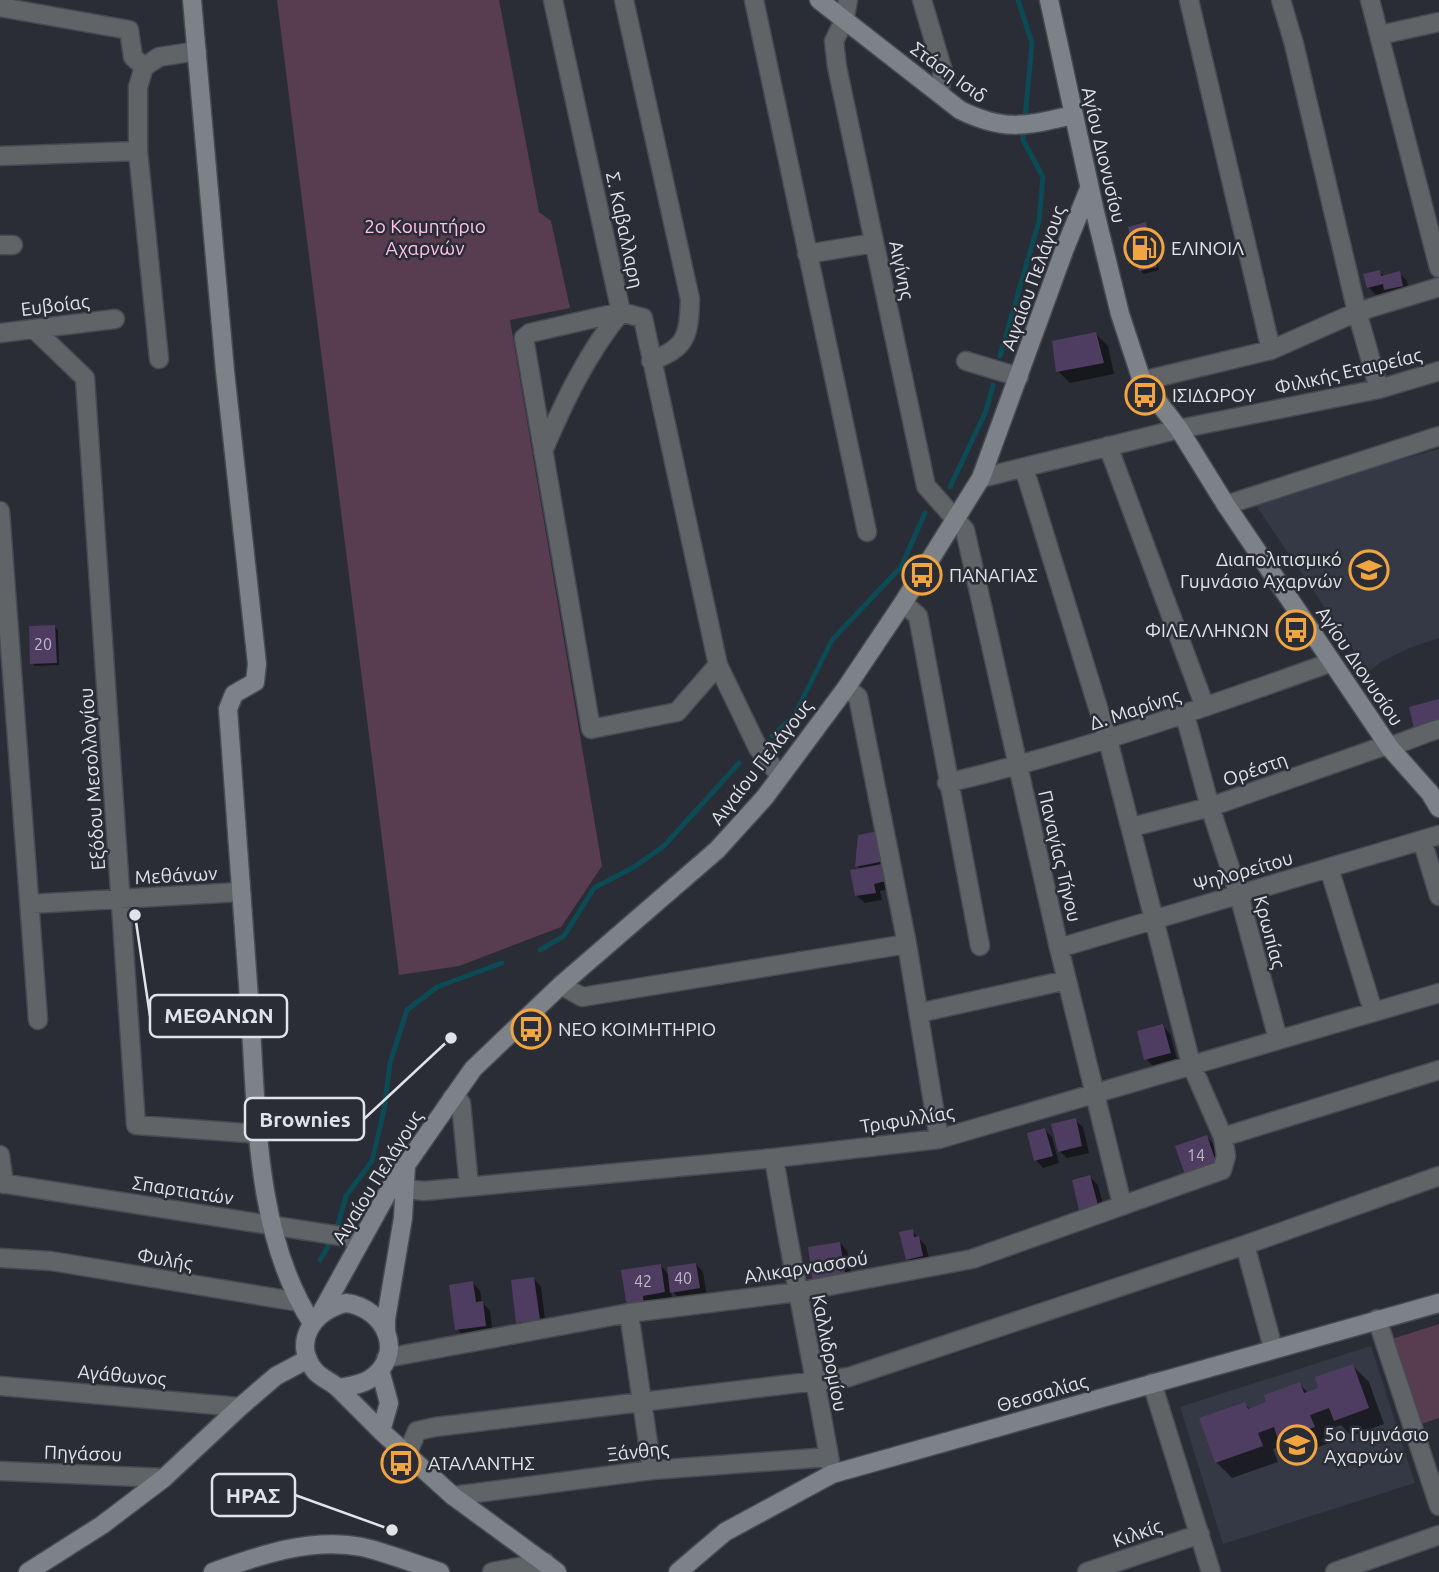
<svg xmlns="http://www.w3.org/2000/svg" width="1439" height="1572" font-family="Ubuntu,sans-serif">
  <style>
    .built { fill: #353845 }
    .green { fill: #583c50 }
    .shadow { fill: #0007 }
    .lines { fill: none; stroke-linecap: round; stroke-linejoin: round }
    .stream { stroke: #0c4a55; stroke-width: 5 }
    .building { fill: #4e3d60 }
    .street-casing { stroke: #484a53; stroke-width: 21 }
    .secondary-casing { stroke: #484a53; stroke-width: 21 }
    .street { stroke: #606467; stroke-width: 18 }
    .secondary { stroke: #7c8288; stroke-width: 18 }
    .labels { text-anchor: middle; stroke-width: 5; stroke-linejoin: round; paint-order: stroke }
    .number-label { font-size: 16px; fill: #bdbac7 }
    .street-label { font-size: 19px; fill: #e2e3e9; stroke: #2b2d36 }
    .park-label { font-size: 19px; fill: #ffc0ed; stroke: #2b2d36 }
    .poi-label { font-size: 19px; fill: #e2e3e9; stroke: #2b2d36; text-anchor: start }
    .leader { fill: none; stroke: #e2e3e9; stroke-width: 2.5 }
    .callout-dot { fill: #e2e3e9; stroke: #2b2d36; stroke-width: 2.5 }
    .callout { fill: #2b2d36; stroke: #e2e3e9; stroke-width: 2.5 }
    .callout-label { font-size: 21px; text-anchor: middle; font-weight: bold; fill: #e2e3e9 }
  </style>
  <rect width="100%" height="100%" fill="#2b2d36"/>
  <path class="built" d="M1439,449v189l-30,10 -28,14 -13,10 -115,-171z
    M1371,1346l44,137 -192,61 -43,-137z"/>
  <path class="green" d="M277,0h222l40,212 12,9 19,87 -60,12 92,546 -41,61 -102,39 -60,9z
    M1439,1324v94l-18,6 -29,-85z"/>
  <path class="shadow" d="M1146,224l3,4 10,42 -15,4 -3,-3z
    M1379,272l6,5 14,-4 8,8 2,12 -16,4 -5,-5 -12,3 -8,-8z
    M1096,334l12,12 6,28 -44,9 -12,-12z
    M54,627l4,3 1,35 -24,1 -3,-3z
    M878,833l19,55 -17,3 2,9 -17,3 -8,-7 4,-26 -4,-4z
    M1163,1026l7,8 7,26 -24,6 -7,-7z
    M1075,1120l8,7 6,26 -22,5 -8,-7z
    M1045,1130l7,7 7,26 -16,5 -7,-8z
    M1207,1137l7,8 9,27 -29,10z
    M1090,1177l8,8 8,31 -17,4z
    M912,1231l14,15 4,17 -15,4 -8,-8z
    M840,1243l7,8 6,35 -43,-37z
    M696,1264l7,8 4,24 -27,3 -9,-9 1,9 -44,8 33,-41 8,9z
    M534,1279l7,8 5,40 -21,3 -7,-8z
    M473,1283l7,8 2,11 8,9 3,22 -29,4 -7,-8z
    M1353,1366l16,16 15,42 -33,12 -10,-11 -16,6 5,12 -34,12 -11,-11 -12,5 5,13 -46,16 -16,-16 29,-58 6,6 18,-7 31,-19 8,9 13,-4z"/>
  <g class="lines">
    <path class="stream" d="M1000,356l39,-135 4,-44 -20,-37 9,-97 -14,-43
      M950,487l36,-76 7,-26
      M772,736l22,-20 38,-76 69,-73 24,-54
      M540,950l24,-14 30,-48 40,-21 30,-21 75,-83
      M320,1260l15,-25 11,-39 26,-35 12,-51 6,-47 17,-53 30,-23 65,-24"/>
  </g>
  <path class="building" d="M1146,222l11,45 -18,4 -11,-44z
    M1380,270l1,6 19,-5 3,15 -19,4 -1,-6 -16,4 -4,-14z
    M1096,332l8,31 -48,9 -4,-31z
    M55,625l2,38 -27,1 -1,-38z
    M1439,699v22l-25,7 -5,-21z
    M879,831l6,30 -30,6 3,-32z
    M887,863l3,17 -16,4 2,9 -21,3 -5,-26z
    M1163,1024l8,29 -27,7 -7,-29z
    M1076,1118l6,28 -24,6 -7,-28z
    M1045,1128l8,28 -19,5 -7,-28z
    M1207,1135l10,30 -32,10 -10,-29z
    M1090,1175l9,34 -19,5 -8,-34z
    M913,1229l1,8 5,-1 4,20 -17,4 -7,-28z
    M840,1242l6,37 -33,5 -5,-37z
    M696,1263l4,25 -30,5 -3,-26z
    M661,1264l4,28 -22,4 1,9 -17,2 -6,-37z
    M534,1277l6,43 -24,3 -5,-43z
    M473,1281l3,21 7,-1 3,25 -31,4 -6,-45z
    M1353,1364l16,44 -35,13 -5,-13 -19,7 5,12 -37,13 -4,-13 -16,6 5,13 -48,17 -16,-45 46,-16 3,7 18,-7 -2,-7 36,-13 4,11 14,-5 -3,-11z"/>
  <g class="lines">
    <g class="street-casing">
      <path id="street" d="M624,0l66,299c-1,36 -3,49 -39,62
        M754,0l113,532
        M848,0l-4,21 -10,20 3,26 89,419 39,44 94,418 63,256
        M922,0l21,71 -4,22
        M1189,0l82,350
        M1281,0l13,44 63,268 22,77
        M1370,0l69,268
        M0,7l129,23 4,27 11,10
        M1380,35l59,-13
        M0,156l138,-5
        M0,245h13
        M807,254l67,-11
        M621,312l22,6 75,347 -41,47 -86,17 -67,-391 6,-5z
        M34,329l51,49 51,747 123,9
        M0,333l115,-14
        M159,359l-21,-208v-64l6,-20 15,-10 38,-6
        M966,361l53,16
        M1142,381l129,-31 86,-38 82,-25
        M1108,446l97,261
        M543,451c21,-49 44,-98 78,-139l-68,-312
        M981,478l198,-49 200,-40 60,-18
        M1226,505l213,-69
        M0,511l38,509
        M903,603l15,13 62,330
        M718,665l40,83 22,28
        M846,688l12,9 49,247 32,195
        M1185,715l25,92 29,88 39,144
        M947,783c132,-31 257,-75 385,-121
        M1132,827l78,-20 171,-60c13,1 41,-14 58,-18
        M1422,840l17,56
        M1329,868l44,143
        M30,904l210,-12
        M1059,948l380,-113
        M561,985l21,12 325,-53
        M919,1013l148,-33
        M452,1098l9,5 8,83
        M1223,1137l216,-67
        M0,1155l4,29
        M774,1158c17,104 39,206 57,310
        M0,1183l360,56
        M405,1189l19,2 350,-33 165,-19 500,-146
        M1245,1245l28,103
        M0,1258l51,3 248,41
        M629,1313l23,157
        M1377,1319l62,187
        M386,1358l243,-45 168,-21 175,-33 250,-89 4,-14 -3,-19 -32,-73 -83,-324 -84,-272
        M1152,1383l59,189
        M0,1386l240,21
        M407,1455l10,-24 18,-4 414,-50 396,-132 194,-69
        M0,1471l164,7
        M453,1496l199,-26 177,-13
        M492,1572l53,-10
        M1087,1572l113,-38
        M1335,1572l104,-37"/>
    </g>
    <g class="secondary-casing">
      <path id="secondary" d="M192,0l33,371 32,293 -2,18 -21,12 -6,15c7,101 14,202 22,303 7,102 5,223 62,311
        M819,0l141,110c45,22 66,16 113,5
        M1049,0l46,212 25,102 22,67 37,48 47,76 164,243 40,45 9,15
        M346,1303c39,5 61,51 24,76 -9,6 -21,7 -32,9 -7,-7 -16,-9 -23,-17 -24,-29 -1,-61 31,-68z
        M321,1313l71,-128 81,-116 88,-84 156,-135 48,-53 81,-109 57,-85 78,-125 84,-230 24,-59
        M386,1332v-13l17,-101 3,-53
        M380,1370l9,33 -8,28
        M338,1388l43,43 72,65 104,76
        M28,1572l74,-47 62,-47 76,-71 36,-31 32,-17
        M213,1572c47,-17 99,-35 149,-25 26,6 53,17 78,25
        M678,1572l47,-40 107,-58 607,-171"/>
    </g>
    <use href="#street" class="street"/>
    <use href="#secondary" class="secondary"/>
  </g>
  <defs>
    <g id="fuel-ring" transform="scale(2.0125)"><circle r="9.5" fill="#2b2d36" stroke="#f1a540" stroke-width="1.5"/><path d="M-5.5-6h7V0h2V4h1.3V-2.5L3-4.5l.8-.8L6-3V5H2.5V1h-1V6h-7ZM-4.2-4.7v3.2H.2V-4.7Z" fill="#f1a540"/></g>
    <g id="bus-ring" transform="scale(2.0125)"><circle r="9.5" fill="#2b2d36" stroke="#f1a540" stroke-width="1.5"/><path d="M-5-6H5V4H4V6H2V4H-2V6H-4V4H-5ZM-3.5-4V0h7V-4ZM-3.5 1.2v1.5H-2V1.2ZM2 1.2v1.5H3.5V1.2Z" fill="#f1a540"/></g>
    <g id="school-ring" transform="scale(2.0125)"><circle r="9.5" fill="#2b2d36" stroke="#f1a540" stroke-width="1.5"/><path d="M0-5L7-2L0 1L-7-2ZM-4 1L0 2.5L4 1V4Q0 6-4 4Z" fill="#f1a540"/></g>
  </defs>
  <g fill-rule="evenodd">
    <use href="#fuel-ring" x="1144" y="248"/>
    <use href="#bus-ring" x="1145" y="395"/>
    <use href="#school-ring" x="1369" y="570"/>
    <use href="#bus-ring" x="922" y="575"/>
    <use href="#bus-ring" x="1296" y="630"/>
    <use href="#bus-ring" x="531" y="1029"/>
    <use href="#school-ring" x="1297" y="1445"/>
    <use href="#bus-ring" x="401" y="1463"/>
  </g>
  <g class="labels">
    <g class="number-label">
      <text x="43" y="650">20</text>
      <text x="1196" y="1161">14</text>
      <text x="683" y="1284">40</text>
      <text x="643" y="1287">42</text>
    </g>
    <g class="street-label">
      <text transform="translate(949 72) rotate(36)" y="7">Στάση Ισιδ</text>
      <text transform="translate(1104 155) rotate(77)" y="7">Αγίου Διονυσίου</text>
      <text transform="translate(625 230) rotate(78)" y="7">Σ. Καβαλλαρη</text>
      <text transform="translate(902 270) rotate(78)" y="7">Αιγίνης</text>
      <text transform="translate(1033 278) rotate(-70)" y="7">Αιγαίου Πελάγους</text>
      <text transform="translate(55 305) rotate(-7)" y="7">Ευβοίας</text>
      <text transform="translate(1348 371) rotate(-13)" y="7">Φιλικής Εταιρείας</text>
      <text transform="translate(1360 666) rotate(56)" y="7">Αγίου Διονυσίου</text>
      <text transform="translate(1135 709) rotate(-18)" y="7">Δ. Μαρίνης</text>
      <text transform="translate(761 762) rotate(-52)" y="7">Αιγαίου Πελάγους</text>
      <text transform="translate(1255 769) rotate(-19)" y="7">Ορέστη</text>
      <text transform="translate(92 779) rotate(-94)" y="7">Εξόδου Μεσολλογίου</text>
      <text transform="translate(1060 856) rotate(77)" y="7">Παναγίας Τήνου</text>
      <text transform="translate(1243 871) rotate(-16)" y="7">Ψηλορείτου</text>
      <text transform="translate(176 875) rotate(-3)" y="7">Μεθάνων</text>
      <text transform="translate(1270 932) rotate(75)" y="7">Κρωπίας</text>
      <text transform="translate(907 1119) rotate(-9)" y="7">Τριφυλλίας</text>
      <text transform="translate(377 1177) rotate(-58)" y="7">Αιγαίου Πελάγους</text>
      <text transform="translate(183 1190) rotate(9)" y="7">Σπαρτιατών</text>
      <text transform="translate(165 1259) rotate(9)" y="7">Φυλής</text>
      <text transform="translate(806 1267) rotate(-9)" y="7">Αλικαρνασσού</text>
      <text transform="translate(830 1353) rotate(79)" y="7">Καλλιδρομίου</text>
      <text transform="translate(122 1375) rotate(5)" y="7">Αγάθωνος</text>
      <text transform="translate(1042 1393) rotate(-16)" y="7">Θεσσαλίας</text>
      <text transform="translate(638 1451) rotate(-6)" y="7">Ξάνθης</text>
      <text transform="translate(83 1453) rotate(2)" y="7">Πηγάσου</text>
      <text transform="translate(1137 1533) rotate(-19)" y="7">Κιλκίς</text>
    </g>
    <g class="park-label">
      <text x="425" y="233">2ο Κοιμητήριο<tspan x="425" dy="22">Αχαρνών</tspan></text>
    </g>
    <g class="poi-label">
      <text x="1171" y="255">ΕΛΙΝΟΙΛ</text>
      <text x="1172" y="402">ΙΣΙΔΩΡΟΥ</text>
      <text x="1342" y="566" text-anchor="end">Διαπολιτισμικό<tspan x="1342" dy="22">Γυμνάσιο Αχαρνών</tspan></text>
      <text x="949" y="582">ΠΑΝΑΓΙΑΣ</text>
      <text x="1269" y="637" text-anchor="end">ΦΙΛΕΛΛΗΝΩΝ</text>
      <text x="558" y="1036">ΝΕΟ ΚΟΙΜΗΤΗΡΙΟ</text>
      <text x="1324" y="1441">5ο Γυμνάσιο<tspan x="1324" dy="22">Αχαρνών</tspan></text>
      <text x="428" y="1470">ΑΤΑΛΑΝΤΗΣ</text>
    </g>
  </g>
  <path class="leader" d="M135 915L150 1016M451 1038L364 1119M392 1530L295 1495"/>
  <g class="callout-dot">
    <circle cx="135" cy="915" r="7"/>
    <circle cx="451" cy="1038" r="7"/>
    <circle cx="392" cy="1530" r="7"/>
  </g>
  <g class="callout">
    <rect x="150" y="995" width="137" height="42" rx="7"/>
    <rect x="245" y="1098" width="119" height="42" rx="7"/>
    <rect x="212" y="1474" width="83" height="42" rx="7"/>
  </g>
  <g class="callout-label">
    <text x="219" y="1023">ΜΕΘΑΝΩΝ</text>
    <text x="305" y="1127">Brownies</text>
    <text x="253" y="1503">ΗΡΑΣ</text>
  </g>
</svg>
